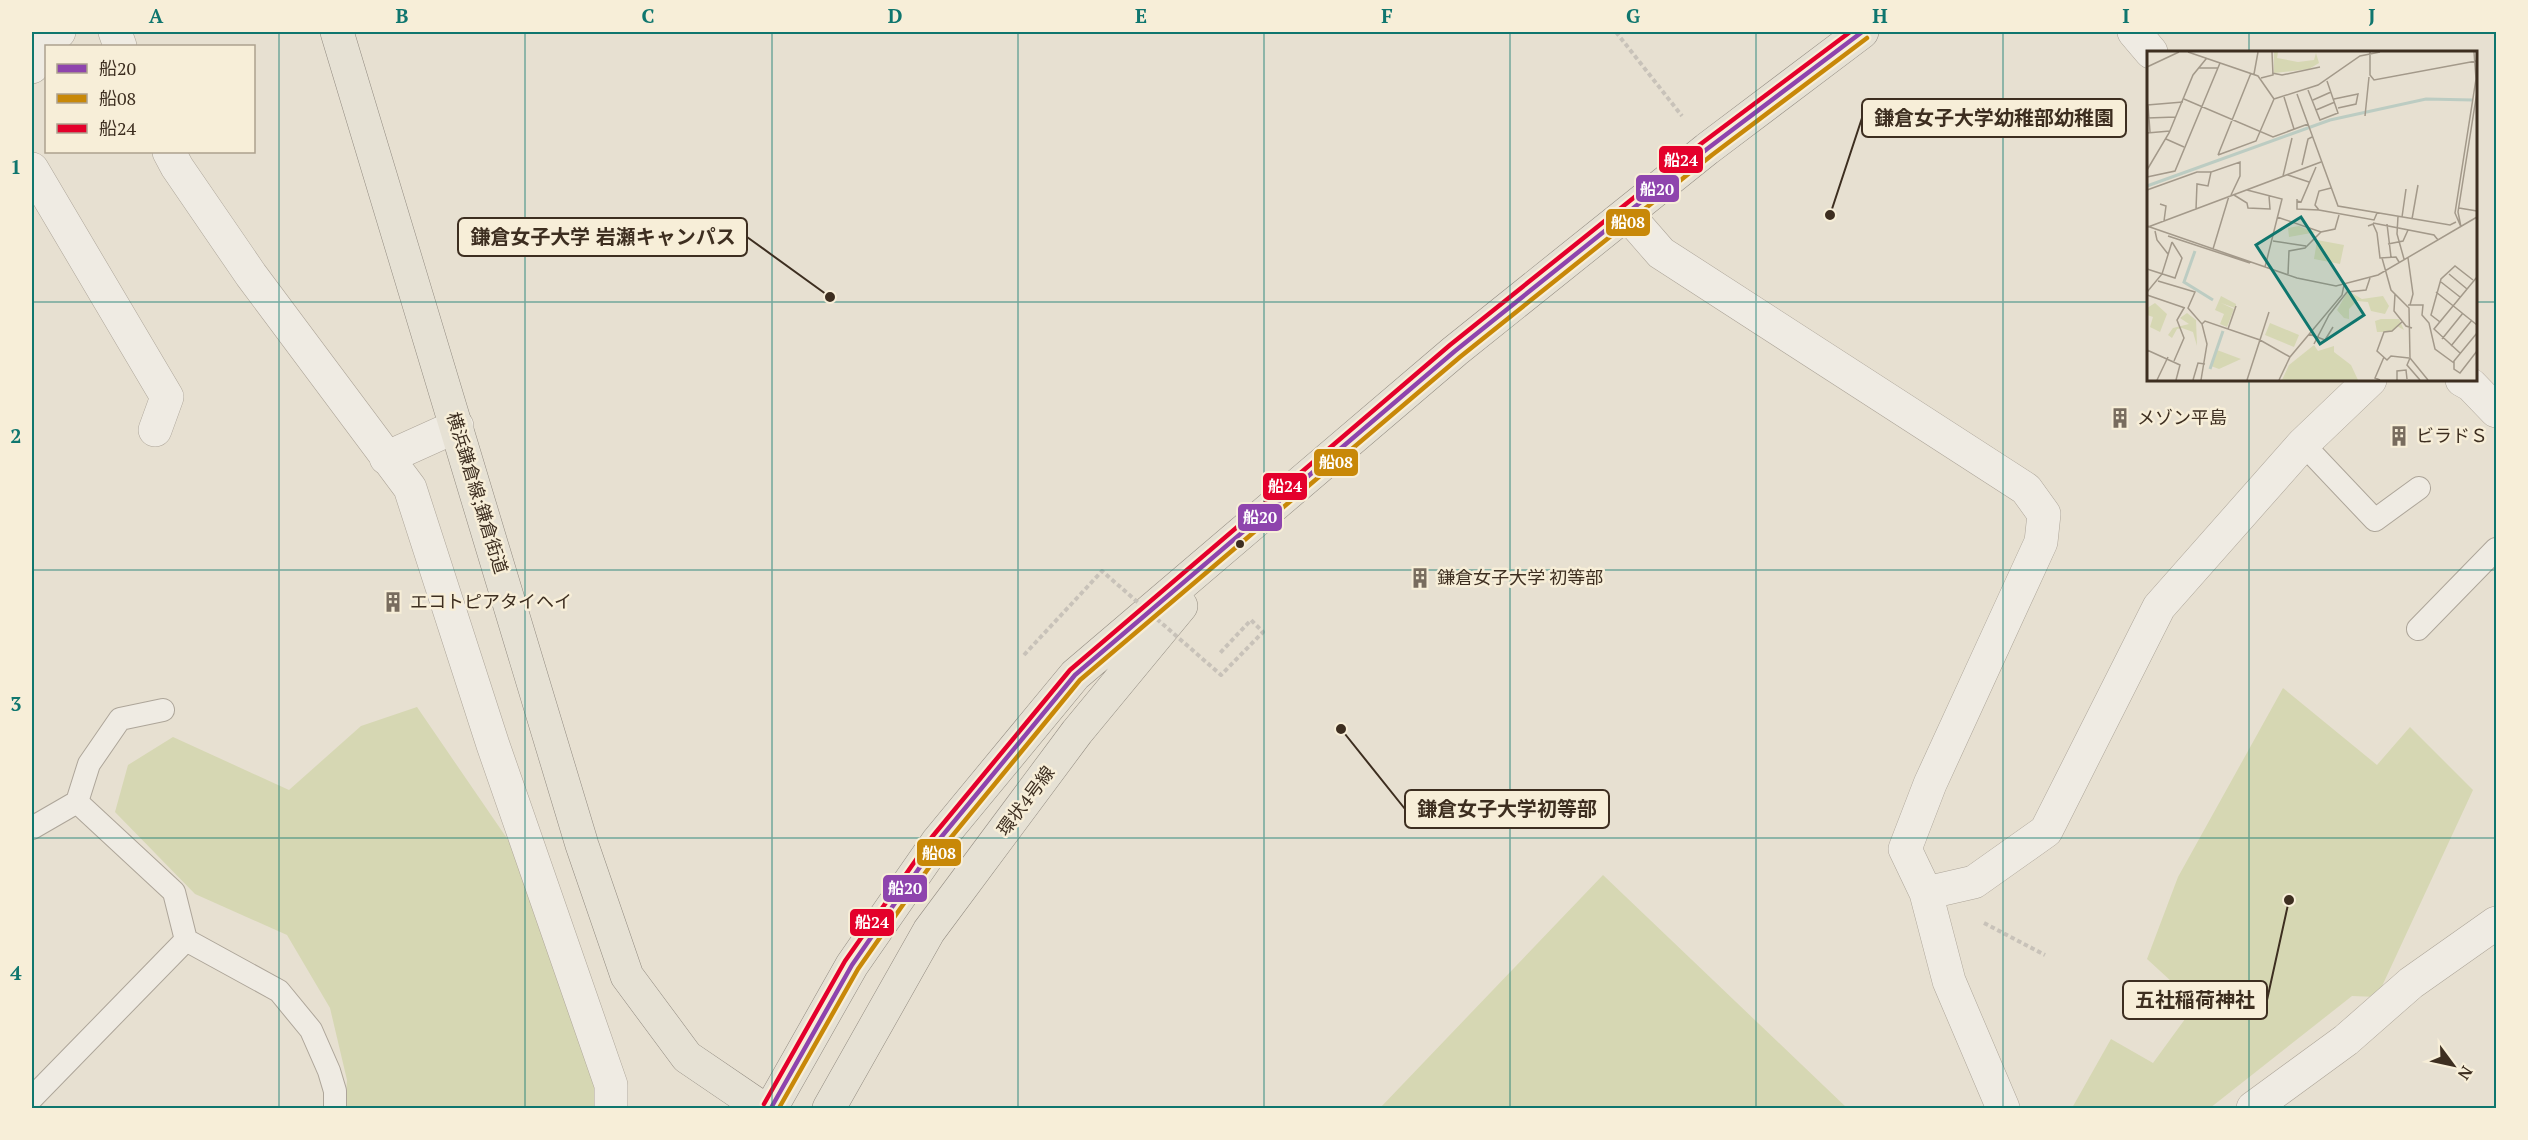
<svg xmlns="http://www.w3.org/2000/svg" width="2528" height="1140" font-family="'PT Serif','Noto Sans JP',serif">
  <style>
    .green { fill: #d6d7b3 }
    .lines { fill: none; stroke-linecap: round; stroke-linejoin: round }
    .service-casing { stroke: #ada599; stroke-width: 24 }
    .minor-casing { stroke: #ada599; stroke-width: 34 }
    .primary-casing { stroke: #928b80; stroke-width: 34 }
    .path { stroke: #c8c2b9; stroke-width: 4; stroke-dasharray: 4.5 3; stroke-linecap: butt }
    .service { stroke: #efebe3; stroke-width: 22 }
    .minor { stroke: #efebe3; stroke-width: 33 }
    .primary { stroke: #e6e1d4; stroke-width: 33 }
    .path-bridge { stroke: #c8c2b9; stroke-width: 4; stroke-dasharray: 4.5 3; stroke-linecap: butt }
    .bus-1-casing { stroke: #f7eed8; stroke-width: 9 }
    .bus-2-casing { stroke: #f7eed8; stroke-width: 9 }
    .bus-3-casing { stroke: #f7eed8; stroke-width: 9 }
    .bus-1 { stroke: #8e44ad; stroke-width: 4.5 }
    .bus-2 { stroke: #c88808; stroke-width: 4.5 }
    .bus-3 { stroke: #e4002b; stroke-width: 4.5 }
    .grid { fill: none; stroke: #0f766e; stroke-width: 1.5; stroke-opacity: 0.55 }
    .bus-dot { fill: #3d2e20; stroke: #f7eed8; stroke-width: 2 }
    .labels { text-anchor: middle; stroke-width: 5; stroke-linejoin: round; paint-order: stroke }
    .poi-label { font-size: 18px; fill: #3d2e20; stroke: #f7eed8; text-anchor: start }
    .street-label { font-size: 18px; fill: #3d2e20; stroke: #f7eed8 }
    .inset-river { fill: none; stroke: #bcccc2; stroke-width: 3 }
    .inset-road { fill: none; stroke: #a3998a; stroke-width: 1.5 }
    .view { fill: #0f766e; fill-opacity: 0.15; stroke: #0f766e; stroke-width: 3 }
    .inset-edge { fill: none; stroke: #3d2e20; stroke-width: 3 }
    .leader { fill: none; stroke: #3d2e20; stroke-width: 2 }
    .callout-dot { fill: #3d2e20; stroke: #f7eed8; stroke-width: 2 }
    .callout { fill: #f7eed8; stroke: #3d2e20; stroke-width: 2 }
    .callout-label { font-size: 20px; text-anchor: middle; font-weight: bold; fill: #3d2e20 }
    .line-badge { stroke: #f7eed8; stroke-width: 2 }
    .badge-label { font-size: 16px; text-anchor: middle; font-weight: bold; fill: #fff }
    .neatline { fill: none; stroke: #0f766e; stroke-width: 2 }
    .grid-label { font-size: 20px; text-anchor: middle; font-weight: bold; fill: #0f766e }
  </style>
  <rect width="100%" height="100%" fill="#e7e0d1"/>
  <path class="green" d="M2283,688l94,77 33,-38 63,63 -96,207 -25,-1 -142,112h-138l39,-69 42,24 43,-59 -49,-45 31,-82z
    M417,707l102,149 95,252h-269l2,-28 -17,-72 -43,-73 -92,-41 -80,-82 13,-47 45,-28 116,53 72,-64z
    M1603,875l244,233h-467z"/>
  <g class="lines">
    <g class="service-casing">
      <path id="service" d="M2303,444l72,76 44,-32
        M2418,629l78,-80
        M32,828l45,-26 12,-38 31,-45 43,-9
        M186,940l93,51 32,39 18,41 6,20v17
        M32,1098l154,-158 -12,-48 -97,-90"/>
    </g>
    <g class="minor-casing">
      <path id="minor" d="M115,32l5,14
        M2134,32l17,20
        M32,67l10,-23 17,-12
        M169,152l8,15 74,108 159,213 83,257 118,340v23
        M32,169l135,228 -12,33
        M1627,214l34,39 365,236 18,25 -3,28 -111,242 -25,65 21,44 23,88 54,127
        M2462,380l9,5 25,26
        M386,458l71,-32
        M1926,893l48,-11 72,-51 113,-224 144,-163 67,-64
        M2253,1108l93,-68 65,-57 85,-60"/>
    </g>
    <g class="primary-casing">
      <path id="primary" d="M337,32l245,813 45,131 60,81 75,51
        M771,1108l81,-143 86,-124 137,-166 380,-324 252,-202 155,-117
        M829,1108l100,-177 148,-199 104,-126"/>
    </g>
    <path class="path" d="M1616,32l66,84
      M1984,923l61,32"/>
    <use href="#service" class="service"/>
    <use href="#minor" class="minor"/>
    <use href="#primary" class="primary"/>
    <path class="path-bridge" d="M1024,655l78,-84 119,104 42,-43 -12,-12 -31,33"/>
    <g class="bus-1-casing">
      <path id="bus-1" d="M771,1108l81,-143 86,-124 137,-166 380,-324 252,-202 155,-117"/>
    </g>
    <g class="bus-2-casing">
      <path id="bus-2" d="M779,1108l79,-139 86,-123 136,-166 380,-323 252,-202 155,-117"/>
    </g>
    <g class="bus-3-casing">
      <path id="bus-3" d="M764,1104l81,-143 87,-124 138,-167 380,-325 252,-202 148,-111"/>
    </g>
    <use href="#bus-1" class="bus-1"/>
    <use href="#bus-2" class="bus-2"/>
    <use href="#bus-3" class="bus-3"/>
  </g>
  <path class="grid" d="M279,32v1076M525,32v1076M772,32v1076M1018,32v1076M1264,32v1076M1510,32v1076M1756,32v1076M2003,32v1076M2249,32v20M32,302h2116M2476,302h20M2249,380v728M32,570h2464M32,838h2464"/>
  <defs>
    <g id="building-bare" transform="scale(1.62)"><path d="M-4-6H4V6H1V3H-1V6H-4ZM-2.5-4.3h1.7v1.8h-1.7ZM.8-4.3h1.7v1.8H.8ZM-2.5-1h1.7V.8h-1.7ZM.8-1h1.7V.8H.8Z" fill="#786c5e" stroke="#f7eed8" stroke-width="2.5" paint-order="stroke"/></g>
  </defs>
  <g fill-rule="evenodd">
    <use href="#building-bare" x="2120" y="418"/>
    <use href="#building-bare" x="2399" y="436"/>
    <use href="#building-bare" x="1420" y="578"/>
    <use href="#building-bare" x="393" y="602"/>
  </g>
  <circle class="bus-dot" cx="1240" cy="544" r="5"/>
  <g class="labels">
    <g class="poi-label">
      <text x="2137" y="424">メゾン平島</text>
      <text x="2416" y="442">ビラドＳ</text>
      <text x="1437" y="584">鎌倉女子大学 初等部</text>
      <text x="410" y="608">エコトピアタイヘイ</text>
    </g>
    <g class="street-label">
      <text transform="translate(477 493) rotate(73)" y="6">横浜鎌倉線;鎌倉街道</text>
      <text transform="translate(1026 801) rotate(-53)" y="6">環状4号線</text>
    </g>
  </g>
  <g transform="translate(2147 51)">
    <rect width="330" height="330" fill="#e7e0d1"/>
    <path d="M127,1h4l-1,6 21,4 16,-2 2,-7 3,10 -10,6 -35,4zM152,175l12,5 6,1 -28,5 -1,-9zM170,189l27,5 -4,19 -26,-5zM201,240l14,8 21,-3 6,10 -4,8 -14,-3 -3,-9 -11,-1 -8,8v10l-5,-1 -7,-8zM74,245l15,8 -1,4 -14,-5 13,6 -7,18 -7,-3 4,-10 -9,-4zM8,252l12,11 -7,18 -10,-5 3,-10 -6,-2v-7zM40,262l9,7 1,26 -4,-14 -11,-4 -5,1 -5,9 -4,-3 5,-7 16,-4 -9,-6zM234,268h18l5,11 -7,-4 -5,6h-15l-2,-11zM123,272l29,12 -5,12 -29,-12zM167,294l4,6 16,-5v6l17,13 7,15h-76l7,-15zM70,299l24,9 -22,10 -8,-3z" fill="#d6d7b3"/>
    <path class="inset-river" d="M0,135l183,-66 96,-21 47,1M48,200l-11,31 29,18M63,318l13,-38"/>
    <path class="inset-road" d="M41,1l70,24 16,23M223,1v23l4,5 102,-19M327,1l2,27 -21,134 6,14 -3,-15 19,-120M0,16l32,-15M52,17h19M125,22l10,2 38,-8M107,23l4,-22M114,27l12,-3 -1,-23M161,39l12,30 18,-7 -11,-32M150,43l41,112 112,19 6,-3M137,46l10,32M37,48l89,38 35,-13M127,48l44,-14 42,-29 20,-4M187,48l24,-5 -2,10 -18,4M166,49l18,-8M0,54l36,-3M1,54l2,27M169,59l19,-8M218,65l4,-39M0,67l29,-1M0,82l23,-2M19,88l18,8M71,104l33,-82M71,104l38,-14 18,-42M155,114l6,-26 4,-2M0,119l22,-37 24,-58 13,-16M141,124l21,7M136,125l9,-38M0,126l28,-6 45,-108M184,137l-12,3 -4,14 4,5 55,10 3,-7M0,139l50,-18h14M100,139l35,9 -17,68M87,144l13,8 1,5 22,1 -1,-13M150,148v10l22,1M150,150l4,1 15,-35M13,153l6,2 -2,15M312,157l18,3M49,158l1,-25 11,2 3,-14 29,-10v14l-9,19M251,165l-1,18 7,25M130,166l44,15M255,166l4,-28M265,168l6,-34M226,172l61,12 4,5M240,173l4,33M0,175l150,52 39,8 42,-11 99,-58M221,175l5,-2 4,9 3,25 16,-1 3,5M1,176l173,-65M8,180l2,9 11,14M21,185l82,27M126,190l33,5M241,193l15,-3 5,-11M66,198l16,-53M235,207l9,32 18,18 1,50 18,22M261,207l5,36 -3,11M0,218l28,9 7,-20 -10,-16M141,223l1,-23 16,-3 16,-16 14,-3 4,-14M302,223l18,15M11,230l37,11 -7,16 14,16 5,20 -6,36M294,231l19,15M0,241l15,-18 10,-32M289,241l41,33M248,243l-1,17 12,15 6,2M0,244l38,13M261,254h15l-1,10 7,8 6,26 19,14M256,270l-11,10 -8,1 -7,19 10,9 4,-4 18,2M293,271l-9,-7 10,-36 14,-13 18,14M55,273l3,-3 55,19 30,17M81,278l8,-23M330,282l-23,28v8l6,4 17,-22M162,283l16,6 8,-13M295,288l21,-26M0,291v35M167,293l15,-29 18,-23 19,-2 4,-12M304,295l21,-26M0,299l33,15 -4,15M313,302l-26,-24 43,-52M263,307l-3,7 13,15M27,310l10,-23 -7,-18 7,-12M10,329l11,-23M46,329l5,-17 7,1M100,329l22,-68M132,329l11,-23 52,-62 2,-10M233,329l-5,-2 9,-21M250,329v-9l9,-1 1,9"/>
    <path class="view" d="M154,166l63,98 -44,29 -64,-99z"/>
    <rect width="330" height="330" class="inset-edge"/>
  </g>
  <path class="leader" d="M1830 215L1862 118M830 297L747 237M1341 729L1405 809M2289 900L2267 1000"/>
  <g class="callout-dot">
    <circle cx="1830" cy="215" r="6"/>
    <circle cx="830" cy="297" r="6"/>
    <circle cx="1341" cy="729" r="6"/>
    <circle cx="2289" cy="900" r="6"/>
  </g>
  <g class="callout">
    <rect x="1862" y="99" width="264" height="38" rx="6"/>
    <rect x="458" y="218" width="289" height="38" rx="6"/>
    <rect x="1405" y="790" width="204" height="38" rx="6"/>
    <rect x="2123" y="981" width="144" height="38" rx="6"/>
  </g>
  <g class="callout-label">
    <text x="1994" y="125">鎌倉女子大学幼稚部幼稚園</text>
    <text x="603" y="244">鎌倉女子大学 岩瀬キャンパス</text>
    <text x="1507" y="816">鎌倉女子大学初等部</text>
    <text x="2195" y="1007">五社稲荷神社</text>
  </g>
  <g class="line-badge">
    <rect x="1658" y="145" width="46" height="29" rx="6" fill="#e4002b"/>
    <rect x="1635" y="174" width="45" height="29" rx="6" fill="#8e44ad"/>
    <rect x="1605" y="208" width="46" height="29" rx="6" fill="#c88808"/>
    <rect x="1313" y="448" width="46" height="29" rx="6" fill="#c88808"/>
    <rect x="1262" y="472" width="46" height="29" rx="6" fill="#e4002b"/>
    <rect x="1237" y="503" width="46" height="29" rx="6" fill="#8e44ad"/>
    <rect x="916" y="838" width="46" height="29" rx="6" fill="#c88808"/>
    <rect x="882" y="874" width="46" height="29" rx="6" fill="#8e44ad"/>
    <rect x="849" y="908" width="46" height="29" rx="6" fill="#e4002b"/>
  </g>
  <g class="badge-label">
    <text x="1681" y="166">船24</text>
    <text x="1657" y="195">船20</text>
    <text x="1628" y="228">船08</text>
    <text x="1336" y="468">船08</text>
    <text x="1285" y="492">船24</text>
    <text x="1260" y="523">船20</text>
    <text x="939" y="859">船08</text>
    <text x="905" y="894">船20</text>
    <text x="872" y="928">船24</text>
  </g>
  <rect width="2528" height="1140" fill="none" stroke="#f7eed8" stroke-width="66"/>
  <rect x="45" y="45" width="210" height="108" fill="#f7eed8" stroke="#ada18e" stroke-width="1.5"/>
  <rect x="57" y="64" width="30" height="9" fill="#8e44ad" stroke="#ada18e" stroke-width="1.5"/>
  <text x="99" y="75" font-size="18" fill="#3d2e20">船20</text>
  <rect x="57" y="94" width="30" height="9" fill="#c88808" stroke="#ada18e" stroke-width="1.5"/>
  <text x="99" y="105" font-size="18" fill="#3d2e20">船08</text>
  <rect x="57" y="124" width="30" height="9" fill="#e4002b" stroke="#ada18e" stroke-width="1.5"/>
  <text x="99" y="135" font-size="18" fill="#3d2e20">船24</text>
  <g transform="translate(2453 1065) rotate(123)" stroke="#f7eed8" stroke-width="4.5" paint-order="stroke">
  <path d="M0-4.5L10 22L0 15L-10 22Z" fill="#3d2e20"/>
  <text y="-9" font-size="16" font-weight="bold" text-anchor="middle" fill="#3d2e20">N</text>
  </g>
  <rect x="33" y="33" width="2462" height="1074" class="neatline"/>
  <g class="grid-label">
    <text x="156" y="23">A</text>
    <text x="402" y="23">B</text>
    <text x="648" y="23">C</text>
    <text x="895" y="23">D</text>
    <text x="1141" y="23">E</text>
    <text x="1387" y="23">F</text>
    <text x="1633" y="23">G</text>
    <text x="1880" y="23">H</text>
    <text x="2126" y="23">I</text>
    <text x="2372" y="23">J</text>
    <text x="16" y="174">1</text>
    <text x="16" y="443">2</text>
    <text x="16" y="711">3</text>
    <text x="16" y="980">4</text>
  </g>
</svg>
